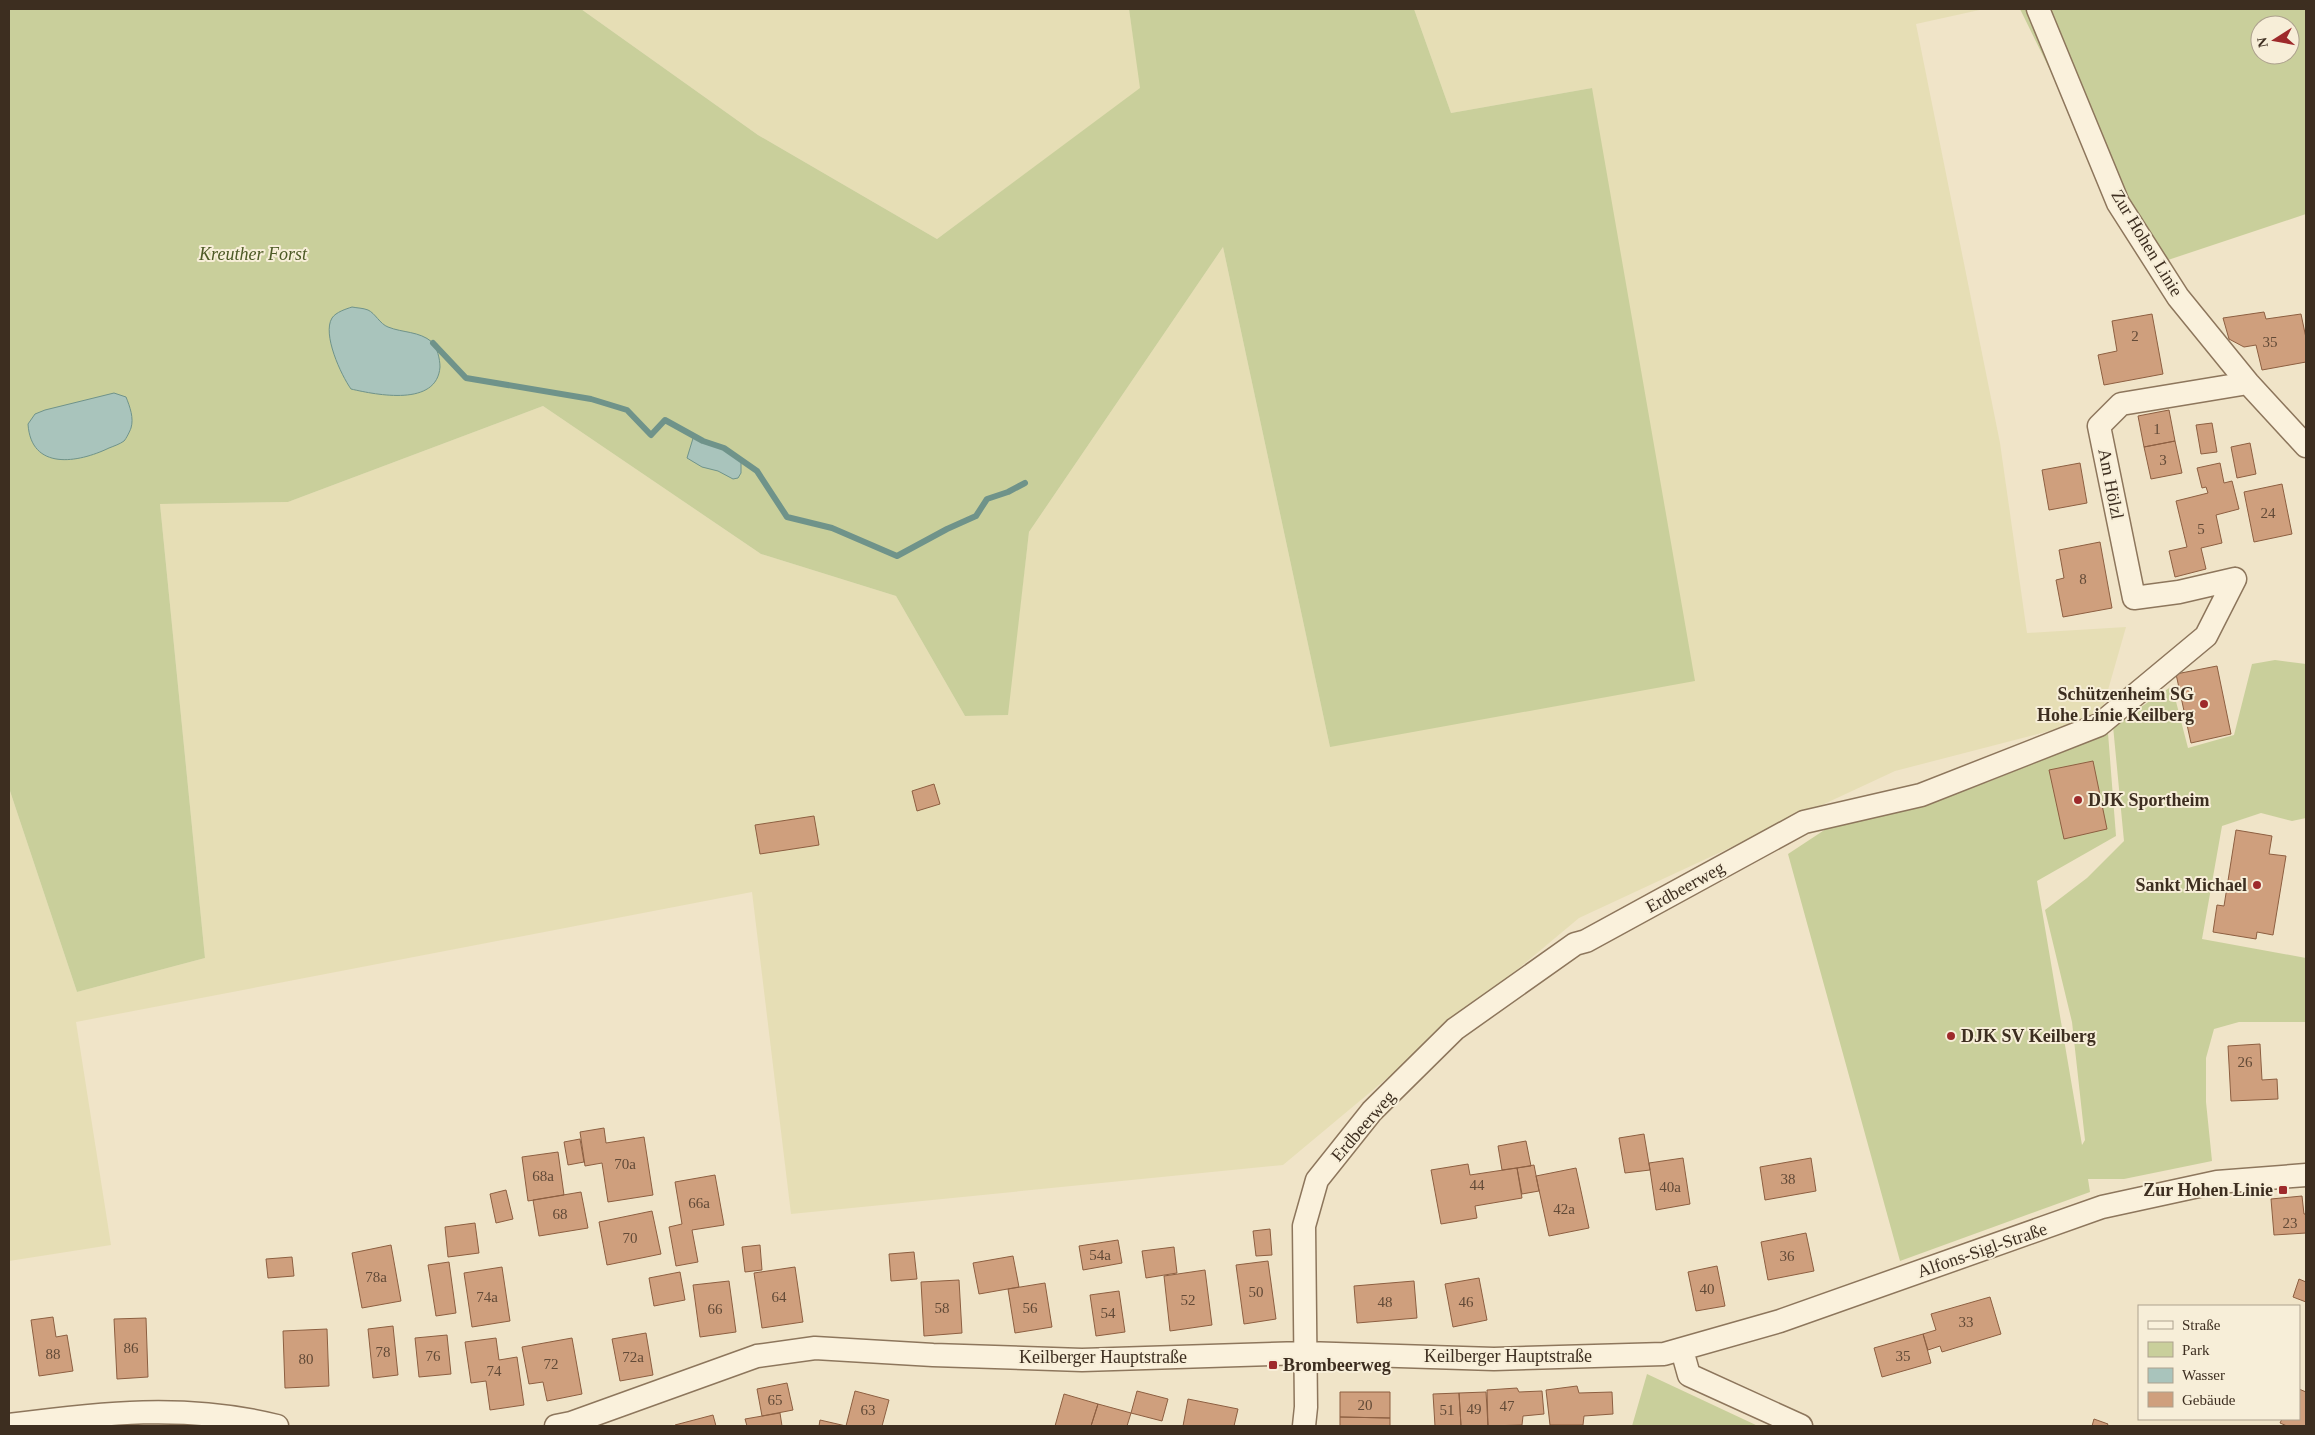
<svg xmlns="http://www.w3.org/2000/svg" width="2315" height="1435" font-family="Georgia,serif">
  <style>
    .farmland { fill: #e6deb5 }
    .green { fill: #c9cf9b; fill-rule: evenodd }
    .water { fill: #a9c4bc; stroke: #6f938a }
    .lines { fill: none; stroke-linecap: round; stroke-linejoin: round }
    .stream { stroke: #6f938a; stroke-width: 6 }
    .building { fill: #cf9f7d; stroke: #8d5f41 }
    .minor-casing { stroke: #8d765c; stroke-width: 25 }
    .minor { stroke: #faf1dc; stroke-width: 22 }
    .poi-dot { fill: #9e2a2b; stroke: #f7eed8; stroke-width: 2 }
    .labels { text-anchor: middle; stroke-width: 4; stroke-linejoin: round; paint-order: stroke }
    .number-label { font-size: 15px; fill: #624a37 }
    .street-label { font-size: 18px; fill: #3d2e20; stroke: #f7eed8 }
    .park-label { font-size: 18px; font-style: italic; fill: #4d5a26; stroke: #f7eed8 }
    .poi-label { font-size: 18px; font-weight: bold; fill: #3d2e20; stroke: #f7eed8; text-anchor: end }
  </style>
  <rect width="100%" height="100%" fill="#f0e4c8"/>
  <path class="farmland" d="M581,9h548l12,79 -204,151 -179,-104z
    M1414,9h570l-68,15 84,419 27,190 99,-6 -26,91 -205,53 -316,147 -296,247 -492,49 -39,-322 -676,130 35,223 -102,16v-473l68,204 128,-34 -45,-454 128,-2 255,-96 218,148 135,42 69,120 42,-1 22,-183 194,-285 107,500 262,-659 -141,25z"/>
  <path class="green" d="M9,9h572l177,126 179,104 203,-151 -11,-79h285l37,104 141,-25 103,593 -365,66 -107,-500 -194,285 -21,183 -43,1 -69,-120 -135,-42 -218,-148 -255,96 -128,2 45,454 -128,34 -68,-204z
    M2020,9h286v205l-159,53zM2260,25h30v30h-30z
    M2275,660l31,4v154l-14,3 -31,-8 -39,13 -20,113 104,19 -1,64h-66l-25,7 -8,29v44l6,59 -88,18h-36l2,13 -190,69 -112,-407 41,-27 159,-45 120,-49 8,103 -79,45 45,264 3,-5 -13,-118 -27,-112 42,-32 37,-37 -11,-115 59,-40 16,62 46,-13 18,-71z
    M1647,1374l111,52h-126z"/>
  <path class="water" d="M352,307c5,1 11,1 16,3 7,3 12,14 20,17 15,6 31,4 44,15 5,5 8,17 8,25 -3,40 -63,28 -89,22 -10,-14 -29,-55 -19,-71 4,-6 14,-9 20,-11z
    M114,393l12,4c4,10 8,21 5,31 -1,3 -5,11 -7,13 -4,3 -10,5 -15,7 -31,15 -78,23 -81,-24l7,-10 10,-4z
    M694,435l30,13 17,10v15l-3,5 -5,1 -15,-8 -16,-4 -15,-9z"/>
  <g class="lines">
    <path class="stream" d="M433,343l33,35 125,21 36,11 24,25 14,-15 38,21 21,7 33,23 30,46 45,11 65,28 50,-27 29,-13 11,-17 21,-7 17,-9"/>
  </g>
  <path class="building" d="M2264,312l2,7 35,-5 5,24v24l-44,8 -6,-25 -12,2 -15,-8 -6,-21z
    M2152,314l11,60 -59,11 -6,-30 19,-4 -5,-30z
    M2169,410l6,31 -31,6 -6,-31z
    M2212,423l5,29 -16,2 -5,-29z
    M2175,441l7,32 -31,6 -7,-32z
    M2250,443l6,31 -19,4 -6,-31z
    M2080,463l7,40 -38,7 -7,-40z
    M2220,463l4,20 8,-2 7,28 -23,6 6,28 -21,5 5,21 -31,8 -6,-26 18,-4 -11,-46 32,-8 -2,-6 -4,1 -5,-20z
    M2282,484l10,50 -38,8 -10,-50z
    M2100,542l12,66 -49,9 -7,-37 8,-2 -5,-28z
    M2217,666l14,68 -40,9 -15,-69z
    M2093,761l14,68 -43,10 -15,-69z
    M934,784l6,20 -23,7 -5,-20z
    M814,816l5,29 -59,9 -5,-29z
    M2236,830l36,6 -3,18 17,2 -13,79 -16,-3 -1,7 -43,-7 4,-27 7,1z
    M2260,1044l2,36 15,-1 1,20 -47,2 -3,-55z
    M604,1128l2,15 38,-6 9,58 -45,7 -6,-39 -17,3 -5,-34z
    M1644,1134l6,36 -25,3 -6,-35z
    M580,1139l4,23 -16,3 -4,-23z
    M1526,1141l5,25 -29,4 -4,-24z
    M558,1152l6,43 -36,6 -6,-44z
    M1683,1158l7,46 -34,6 -7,-47z
    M1811,1158l5,33 -51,9 -5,-33z
    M1468,1164l2,11 47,-7 5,30 -47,8 2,12 -36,6 -10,-54z
    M1534,1165l5,26 -17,3 -5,-26z
    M1576,1168l13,60 -40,8 -13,-60z
    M715,1175l9,50 -32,5 6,32 -22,4 -7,-39 13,-3 -7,-42z
    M506,1190l7,29 -17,4 -6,-29z
    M581,1192l7,36 -49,8 -6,-36z
    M2302,1196l2,18h2v19l-32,2 -3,-36z
    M652,1211l9,43 -54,11 -8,-43z
    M475,1223l4,30 -31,4 -3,-30z
    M1270,1229l2,26 -16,1 -3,-25z
    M1806,1233l8,38 -46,9 -7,-38z
    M1118,1240l4,23 -39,7 -4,-24z
    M391,1245l10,56 -39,7 -10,-55z
    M760,1245l2,25 -17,2 -3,-25z
    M1174,1247l3,26 -31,5 -4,-27z
    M914,1252l3,27 -26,2 -2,-27z
    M1013,1256l6,31 -40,7 -6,-31z
    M292,1257l2,19 -26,2 -2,-19z
    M1268,1261l8,58 -32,5 -8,-59z
    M449,1262l7,51 -20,3 -8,-51z
    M1717,1266l8,40 -29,5 -8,-39z
    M502,1267l8,54 -38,6 -8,-54z
    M795,1267l8,55 -41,6 -8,-55z
    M1205,1270l7,55 -42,6 -6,-55z
    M680,1272l5,28 -31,6 -5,-28z
    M1479,1278l8,42 -34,7 -8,-43z
    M2299,1279l7,3v20l-13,-5z
    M959,1280l3,53 -38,3 -3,-54z
    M729,1281l7,51 -36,5 -7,-52z
    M1414,1281l3,37 -60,5 -3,-37z
    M1045,1283l7,44 -37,6 -7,-44z
    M1119,1291l6,41 -29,4 -6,-41z
    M1990,1297l11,37 -59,18 -2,-6 -12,4 -5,-16 13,-4 -5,-16z
    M53,1317l3,20 11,-2 6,36 -34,5 -8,-56z
    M146,1318l2,59 -31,2 -3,-60z
    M393,1326l5,49 -25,3 -5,-49z
    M327,1329l2,57 -44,2 -2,-57z
    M646,1333l7,42 -33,6 -8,-42z
    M1923,1334l8,29 -49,14 -8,-29z
    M447,1335l4,39 -32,3 -4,-39z
    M496,1338l3,22 18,-3 7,48 -34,5 -4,-29 -15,2 -6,-41z
    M572,1338l10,56 -35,7 -4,-19 -14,2 -7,-37z
    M787,1383l6,27 -31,6 -5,-27z
    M1577,1386l2,7 33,-1 1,22 -29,2 -1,9h-33l-4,-35z
    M1517,1388l2,4 23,-1 2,23 -21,2 -1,9 -34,1 -1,-36z
    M2299,1389l7,3v34h-19l-7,-3 2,-4h17z
    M855,1391l34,9 -7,26h-63l1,-6 26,6z
    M1137,1391l31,8 -6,22 -31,-8z
    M1340,1392h50v26l-50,-1z
    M1486,1392l2,34h-27l-2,-33z
    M1459,1393l2,33h-26l-2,-32z
    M1064,1394l34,10 -7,22h-36z
    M1188,1399l50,10 -4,17h-51z
    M1098,1404l33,9 -4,13h-36z
    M780,1413l2,13h-35l-2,-7z
    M713,1415l3,11h-40l-1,-1z
    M1340,1417l50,1v8h-50z
    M2094,1419l14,5 -1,2h-15z"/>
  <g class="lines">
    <g class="minor-casing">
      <path id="minor" d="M2038,9l80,194 60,94 70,86 58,63
        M2235,579l-56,13 -45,6 -35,-172 22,-22 127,-21
        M1682,1350l7,25 112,51
        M9,1425c91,-12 177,-22 268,1
        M556,1426l15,-3 186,-67 58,-8 118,7 149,5 222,-7 190,6 170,-5 116,-33 322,-114 115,-25 89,-7
        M1304,1426l2,-19 -2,-181 13,-46 55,-69 83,-82 120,-85 11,-3 218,-119 117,-27 178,-70 107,-89 29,-57"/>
    </g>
    <use href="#minor" class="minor"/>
  </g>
  <g class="poi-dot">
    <circle cx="2204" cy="704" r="5"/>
    <circle cx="2078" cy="800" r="5"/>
    <circle cx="2257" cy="885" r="5"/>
    <circle cx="1951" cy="1036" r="5"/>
    <rect x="2278" y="1185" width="10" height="10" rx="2.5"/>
    <rect x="1268" y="1360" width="10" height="10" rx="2.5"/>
  </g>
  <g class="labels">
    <g class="number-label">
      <text x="2135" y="341">2</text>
      <text x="2270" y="347">35</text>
      <text x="2157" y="434">1</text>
      <text x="2163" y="465">3</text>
      <text x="2268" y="518">24</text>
      <text x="2201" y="534">5</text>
      <text x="2083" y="584">8</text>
      <text x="2245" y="1067">26</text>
      <text x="625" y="1169">70a</text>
      <text x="543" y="1181">68a</text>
      <text x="1788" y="1184">38</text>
      <text x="1477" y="1190">44</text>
      <text x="1670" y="1192">40a</text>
      <text x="699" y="1208">66a</text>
      <text x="1564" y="1214">42a</text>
      <text x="560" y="1219">68</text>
      <text x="2290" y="1228">23</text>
      <text x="630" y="1243">70</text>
      <text x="1100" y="1260">54a</text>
      <text x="1787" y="1261">36</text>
      <text x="376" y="1282">78a</text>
      <text x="1707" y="1294">40</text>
      <text x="1256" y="1297">50</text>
      <text x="487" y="1302">74a</text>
      <text x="779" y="1302">64</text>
      <text x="1188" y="1305">52</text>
      <text x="1385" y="1307">48</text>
      <text x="1466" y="1307">46</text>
      <text x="942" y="1313">58</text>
      <text x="1030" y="1313">56</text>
      <text x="715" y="1314">66</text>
      <text x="1108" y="1318">54</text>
      <text x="1966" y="1327">33</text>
      <text x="131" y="1353">86</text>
      <text x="383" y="1357">78</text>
      <text x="53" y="1359">88</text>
      <text x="433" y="1361">76</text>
      <text x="1903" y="1361">35</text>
      <text x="633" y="1362">72a</text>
      <text x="306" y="1364">80</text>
      <text x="551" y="1369">72</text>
      <text x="494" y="1376">74</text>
      <text x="775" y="1405">65</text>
      <text x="1365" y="1410">20</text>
      <text x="1507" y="1411">47</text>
      <text x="1474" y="1414">49</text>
      <text x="868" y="1415">63</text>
      <text x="1447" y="1415">51</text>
    </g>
    <g class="street-label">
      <text transform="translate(2147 243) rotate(59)" y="6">Zur Hohen Linie</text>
      <text transform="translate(2111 484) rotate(79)" y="6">Am Hölzl</text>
      <text transform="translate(1685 887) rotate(-29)" y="6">Erdbeerweg</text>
      <text transform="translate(1363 1126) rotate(-49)" y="6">Erdbeerweg</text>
      <text transform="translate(1982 1250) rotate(-19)" y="6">Alfons-Sigl-Straße</text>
      <text x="1508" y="1362">Keilberger Hauptstraße</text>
      <text x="1103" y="1363">Keilberger Hauptstraße</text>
    </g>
    <g class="park-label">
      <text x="253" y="260">Kreuther Forst</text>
    </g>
    <g class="poi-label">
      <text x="2194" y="700">Schützenheim SG<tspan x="2194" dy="21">Hohe Linie Keilberg</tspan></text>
      <text x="2088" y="806" text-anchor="start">DJK Sportheim</text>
      <text x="2247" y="891">Sankt Michael</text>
      <text x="1961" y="1042" text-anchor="start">DJK SV Keilberg</text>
      <text x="2273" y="1196">Zur Hohen Linie</text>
      <text x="1283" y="1371" text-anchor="start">Brombeerweg</text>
    </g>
  </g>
  <rect width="2315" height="1435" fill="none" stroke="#3d2e20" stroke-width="20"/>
  <rect x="2138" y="1305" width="162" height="115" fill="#f7eed8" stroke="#ada18e"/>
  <rect x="2148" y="1321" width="25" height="8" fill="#faf1dc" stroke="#ada18e"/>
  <text x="2182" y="1330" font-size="15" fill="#3d2e20">Straße</text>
  <rect x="2148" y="1342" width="25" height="15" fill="#c9cf9b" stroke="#ada18e"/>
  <text x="2182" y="1355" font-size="15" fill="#3d2e20">Park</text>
  <rect x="2148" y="1368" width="25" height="15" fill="#a9c4bc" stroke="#ada18e"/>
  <text x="2182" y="1380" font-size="15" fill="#3d2e20">Wasser</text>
  <rect x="2148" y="1392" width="25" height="15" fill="#cf9f7d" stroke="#ada18e"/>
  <text x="2182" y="1405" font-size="15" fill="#3d2e20">Gebäude</text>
  <g transform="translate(2275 40) rotate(259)"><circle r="24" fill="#f7eed8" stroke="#ada18e"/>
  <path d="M0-4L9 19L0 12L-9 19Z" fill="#9e2a2b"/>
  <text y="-8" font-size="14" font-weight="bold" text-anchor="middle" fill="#3d2e20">N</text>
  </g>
</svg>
